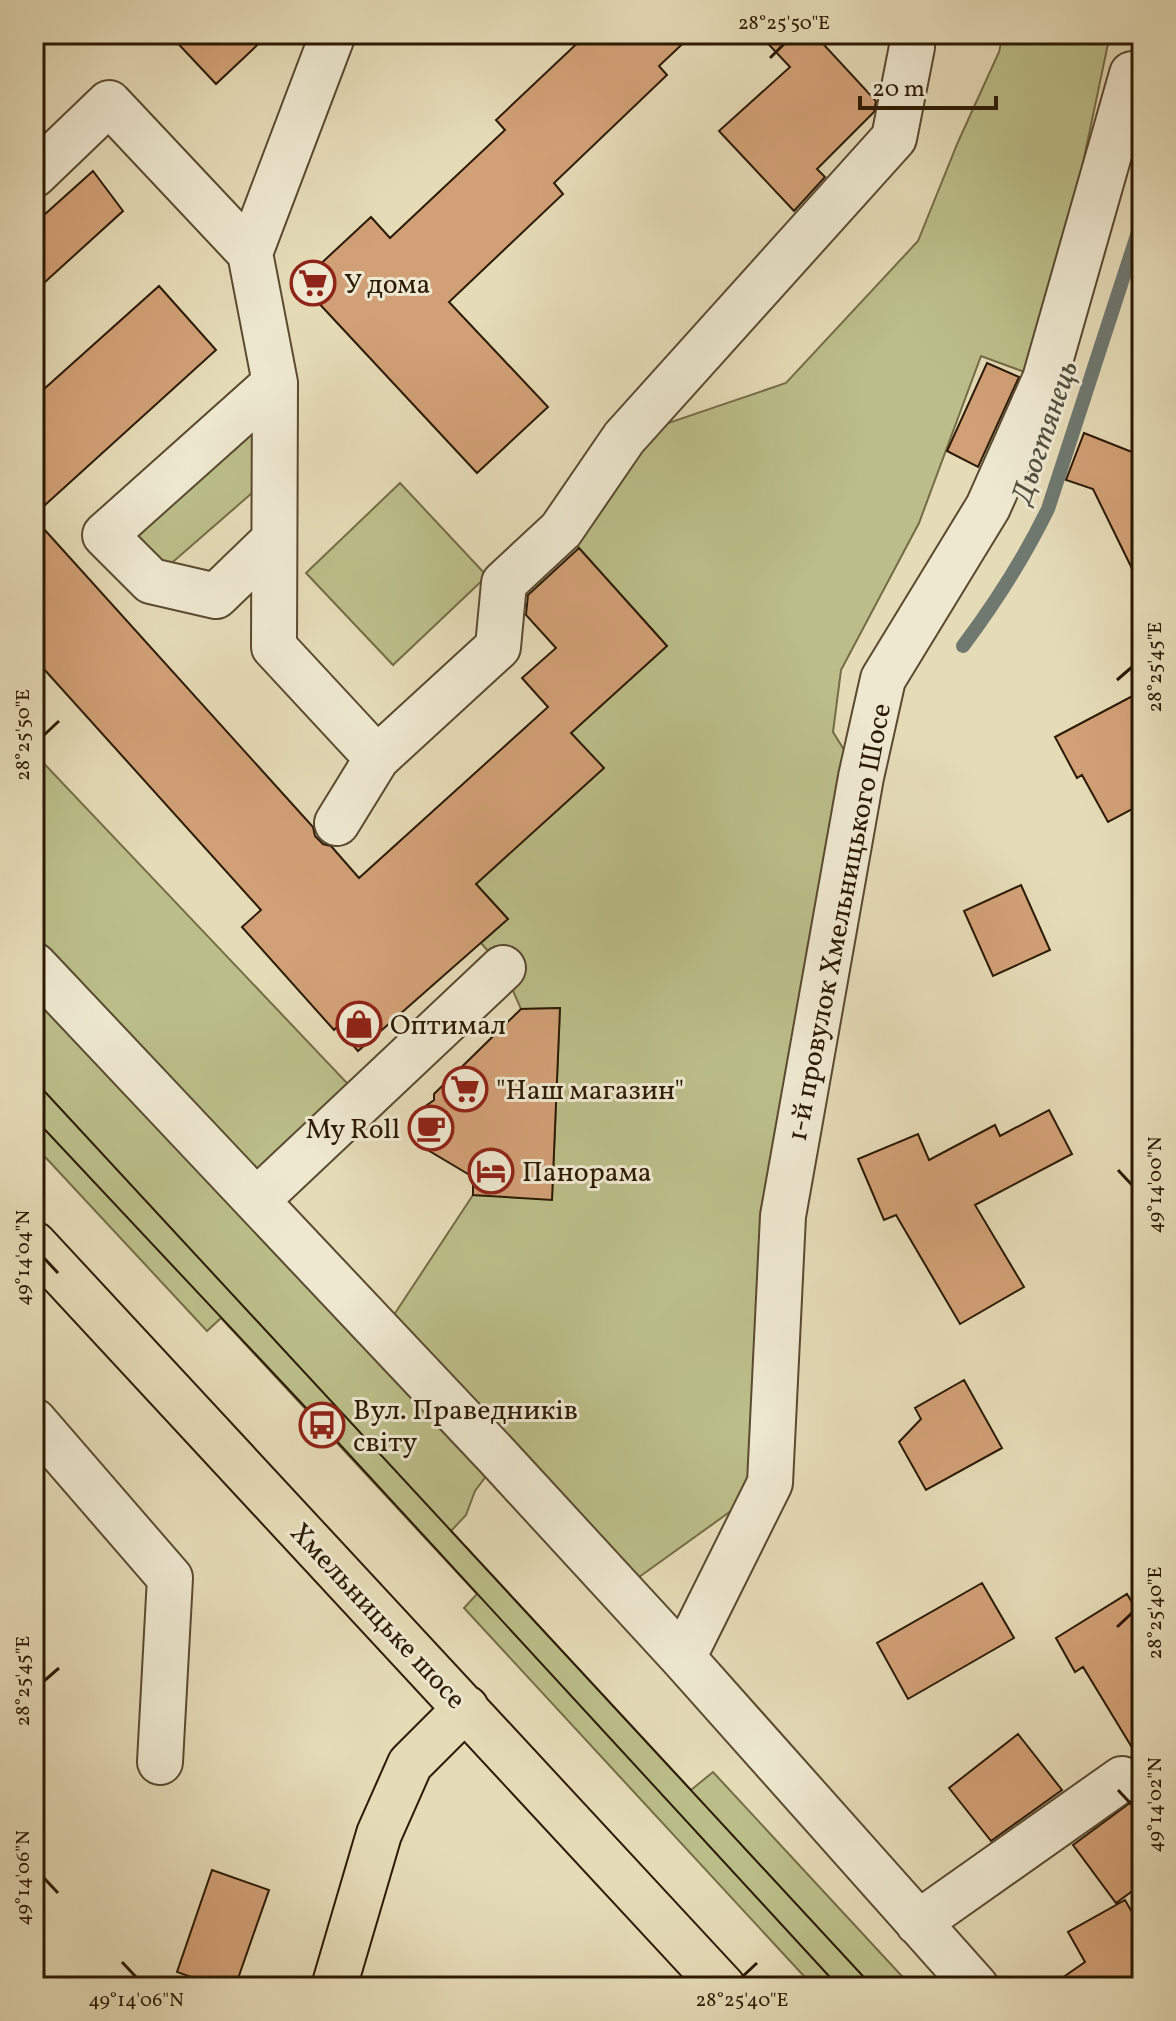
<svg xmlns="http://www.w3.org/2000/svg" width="1176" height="2021" font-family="Vollkorn,serif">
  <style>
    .green { fill: #bbbe89; stroke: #746c46; stroke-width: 2 }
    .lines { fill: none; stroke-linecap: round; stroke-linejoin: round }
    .stream { stroke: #6f7970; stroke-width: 14 }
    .building { fill: #d2a076; stroke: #2c1a03; stroke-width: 2 }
    .minor-casing { stroke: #5a4a30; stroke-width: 48 }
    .major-casing { stroke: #2c1a03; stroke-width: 48 }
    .minor { stroke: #eee8d0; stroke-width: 44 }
    .major { stroke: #e5dbb7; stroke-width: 44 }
    .tram { stroke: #2c1a03; stroke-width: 2 }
    .ticks { fill: none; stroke: #2c1a03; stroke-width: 3 }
    .labels { text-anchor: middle; stroke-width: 6; stroke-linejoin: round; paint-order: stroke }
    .poi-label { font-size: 28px; fill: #2c1a03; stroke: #eee8d0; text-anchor: start }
    .street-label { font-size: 28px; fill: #2c1a03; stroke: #eee8d0 }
    .water-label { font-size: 30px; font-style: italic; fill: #535143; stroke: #eee8d0 }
    .neatline { fill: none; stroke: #2c1a03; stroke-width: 3 }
    .ticks-label { font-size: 20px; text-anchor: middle; fill: #2c1a03 }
  </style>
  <rect width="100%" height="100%" fill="#e5dbb7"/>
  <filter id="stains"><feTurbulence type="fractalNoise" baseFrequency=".0025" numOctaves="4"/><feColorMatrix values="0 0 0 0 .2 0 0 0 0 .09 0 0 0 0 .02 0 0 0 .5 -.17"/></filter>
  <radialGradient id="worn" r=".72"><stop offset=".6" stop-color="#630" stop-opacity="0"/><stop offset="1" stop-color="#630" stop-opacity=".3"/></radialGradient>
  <path class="green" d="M1003,34h113l-7,5 -71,338 -57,-21 -62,167 -78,147 -8,62 28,45 -91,706 -149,107 -122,-131 -24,32 -9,24 -15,16 240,259 22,-18 199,215h-98l-350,-379 13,-14 -256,-276 -14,13 -173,-186v-392l329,347 -106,100 125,133 91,-138 79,4 8,-191 -39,1 -18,-41 -22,-25 27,-24 -32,-35 127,-115 -32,-36 96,-87 -99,-110 56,-98 162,-55 132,-142 40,-99 41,-90z
    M275,383v90l-124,108 -46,-46z
    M400,483l87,93 -94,89 -87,-92z"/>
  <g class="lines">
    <path class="stream" d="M963,646c33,-44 61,-88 85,-137l94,-289"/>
  </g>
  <path class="building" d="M169,34h100l-53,50z
    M587,34h106l-34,32 8,9 -113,108 9,11 -114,108 99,105 -71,66 -177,-190 71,-66 19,21 115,-108 -9,-10z
    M759,34h55l62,67 -2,11 -57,57 8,8 -31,34 -75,-80 71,-64z
    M93,171l30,40 -89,81v-68z
    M159,286l57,64 -182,165v-117z
    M987,363l32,14 -41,90 -31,-16z
    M1084,433l58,23v133l-49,-100 -27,-9z
    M34,518l279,309 2,9 8,8 8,2 28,32 189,-171 -26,-29 34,-30 -30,-33 2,-20 51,-47 88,98 -96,87 33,35 -128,116 32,35 -150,132 -21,-24 -3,3 -92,-103 19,-17 -227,-252z
    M1142,691v113l-34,18 -26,-47 -5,3 -22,-41z
    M1021,885l29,65 -57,26 -29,-65z
    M560,1008l-8,192 -79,-5v-18l-57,-34 -6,-10 1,-10 5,-10 18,-13v-6l87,-85z
    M1049,1110l23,44 -97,51 49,82 -64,37 -64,-109 -12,5 -26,-61 60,-25 11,26 66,-35 5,11z
    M964,1380l38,68 -76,42 -27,-48 22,-23 -6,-11z
    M982,1583l32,55 -106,61 -31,-56z
    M1127,1594l15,25v145l-59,-97 -8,5 -19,-34z
    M1018,1734l44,56 -71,51 -42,-53z
    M1142,1794v90l-26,19 -43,-58z
    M212,1870l57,20 -34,97h-16l-42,-15z
    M1125,1900l17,30v57h-93l36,-25 -17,-30z"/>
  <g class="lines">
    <g class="minor-casing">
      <path id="minor" d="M333,34l-83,219 25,130 -1,264 103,111 121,-111 6,-64 57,-53 63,-92 270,-300 18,-91v-13
        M34,175l75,-72 141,150
        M273,541l-57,55 -65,-15 -46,-46 170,-152
        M337,823l40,-65
        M34,965l465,493 184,200 293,329
        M257,1200l246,-232
        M34,1421l136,157 -10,184
        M683,1658l87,-175 13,-267 78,-439 22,-98 105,-172 57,-128 87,-305
        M918,1923l204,-144"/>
    </g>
    <g class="major-casing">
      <path id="major" d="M34,1244l689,743
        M334,1987l45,-153 31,-70 56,-56"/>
    </g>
    <use href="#minor" class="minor"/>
    <use href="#major" class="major"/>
    <path class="tram" d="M34,1080l839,907
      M34,1118l288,307 517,562"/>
  </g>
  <path class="ticks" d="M770,58l14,-14M1117,680l15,-13M44,735l15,-14M1118,1170l14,15M44,1258l14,15M1117,1627l15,-14M44,1681l15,-13M1118,1790l14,15M44,1878l14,15M122,1962l14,15M742,1977l15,-14"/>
  <defs>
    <g id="supermarket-ring" transform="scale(2.3)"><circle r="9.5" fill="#eee8d0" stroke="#8f2418" stroke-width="1.5"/><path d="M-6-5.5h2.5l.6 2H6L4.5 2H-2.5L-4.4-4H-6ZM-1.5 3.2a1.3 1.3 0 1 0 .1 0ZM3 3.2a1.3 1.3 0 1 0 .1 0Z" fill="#8f2418"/></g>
    <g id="shop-ring" transform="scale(2.3)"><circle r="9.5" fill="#eee8d0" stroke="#8f2418" stroke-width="1.5"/><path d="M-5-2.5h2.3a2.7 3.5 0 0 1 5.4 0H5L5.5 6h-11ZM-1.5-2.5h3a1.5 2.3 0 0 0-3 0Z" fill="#8f2418"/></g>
    <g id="cafe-ring" transform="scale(2.3)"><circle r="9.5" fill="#eee8d0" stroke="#8f2418" stroke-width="1.5"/><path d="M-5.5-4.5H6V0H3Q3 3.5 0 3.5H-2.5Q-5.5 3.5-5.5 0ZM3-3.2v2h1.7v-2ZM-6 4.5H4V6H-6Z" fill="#8f2418"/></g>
    <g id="hotel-ring" transform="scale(2.3)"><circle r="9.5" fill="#eee8d0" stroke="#8f2418" stroke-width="1.5"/><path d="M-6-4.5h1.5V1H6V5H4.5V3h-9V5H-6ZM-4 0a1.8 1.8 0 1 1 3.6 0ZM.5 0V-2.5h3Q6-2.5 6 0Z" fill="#8f2418"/></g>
    <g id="bus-ring" transform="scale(2.3)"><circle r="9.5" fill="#eee8d0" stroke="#8f2418" stroke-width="1.5"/><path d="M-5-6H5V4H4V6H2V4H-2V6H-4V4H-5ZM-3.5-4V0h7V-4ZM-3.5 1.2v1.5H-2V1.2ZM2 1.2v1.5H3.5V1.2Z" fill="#8f2418"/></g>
  </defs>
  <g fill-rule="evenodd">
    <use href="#supermarket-ring" x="313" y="283"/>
    <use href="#shop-ring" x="359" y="1024"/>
    <use href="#supermarket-ring" x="465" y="1089"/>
    <use href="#cafe-ring" x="431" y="1128"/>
    <use href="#hotel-ring" x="491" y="1171"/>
    <use href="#bus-ring" x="322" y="1425"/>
  </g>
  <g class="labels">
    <g class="poi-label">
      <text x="344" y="293">У дома</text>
      <text x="390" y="1034">Оптимал</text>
      <text x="496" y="1099">"Наш магазин"</text>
      <text x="400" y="1138" text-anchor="end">My Roll</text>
      <text x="522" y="1181">Панорама</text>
      <text x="353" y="1419">Вул. Праведників<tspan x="353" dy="32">світу</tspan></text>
    </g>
    <g class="street-label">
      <text transform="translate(838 922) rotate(-79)" y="10">1-й провулок Хмельницького Шосе</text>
      <text transform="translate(379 1615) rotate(47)" y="10">Хмельницьке шосе</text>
    </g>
    <g class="water-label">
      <text transform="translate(1044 432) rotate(-71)" y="10">Дьогтянець</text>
    </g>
  </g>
  <rect width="1176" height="2021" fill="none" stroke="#e5dbb7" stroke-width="88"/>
  <path d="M860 96v12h136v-12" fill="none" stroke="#2c1a03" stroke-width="4"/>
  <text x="872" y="96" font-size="24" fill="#2c1a03" stroke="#eee8d0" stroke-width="6" paint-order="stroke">20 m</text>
  <rect x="44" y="44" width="1088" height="1933" class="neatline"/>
  <g class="ticks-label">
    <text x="784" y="29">28°25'50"E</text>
    <text transform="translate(1154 667) rotate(-90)" y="7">28°25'45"E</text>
    <text transform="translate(22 735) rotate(-90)" y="7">28°25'50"E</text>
    <text transform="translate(1154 1185) rotate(-90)" y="7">49°14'00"N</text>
    <text transform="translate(22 1258) rotate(-90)" y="7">49°14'04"N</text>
    <text transform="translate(1154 1613) rotate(-90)" y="7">28°25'40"E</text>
    <text transform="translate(22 1681) rotate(-90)" y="7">28°25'45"E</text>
    <text transform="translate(1154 1805) rotate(-90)" y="7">49°14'02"N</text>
    <text transform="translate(22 1878) rotate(-90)" y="7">49°14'06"N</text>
    <text x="136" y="2006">49°14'06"N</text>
    <text x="742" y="2006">28°25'40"E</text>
  </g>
  <rect width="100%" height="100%" filter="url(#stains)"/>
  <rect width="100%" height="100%" fill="url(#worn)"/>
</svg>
